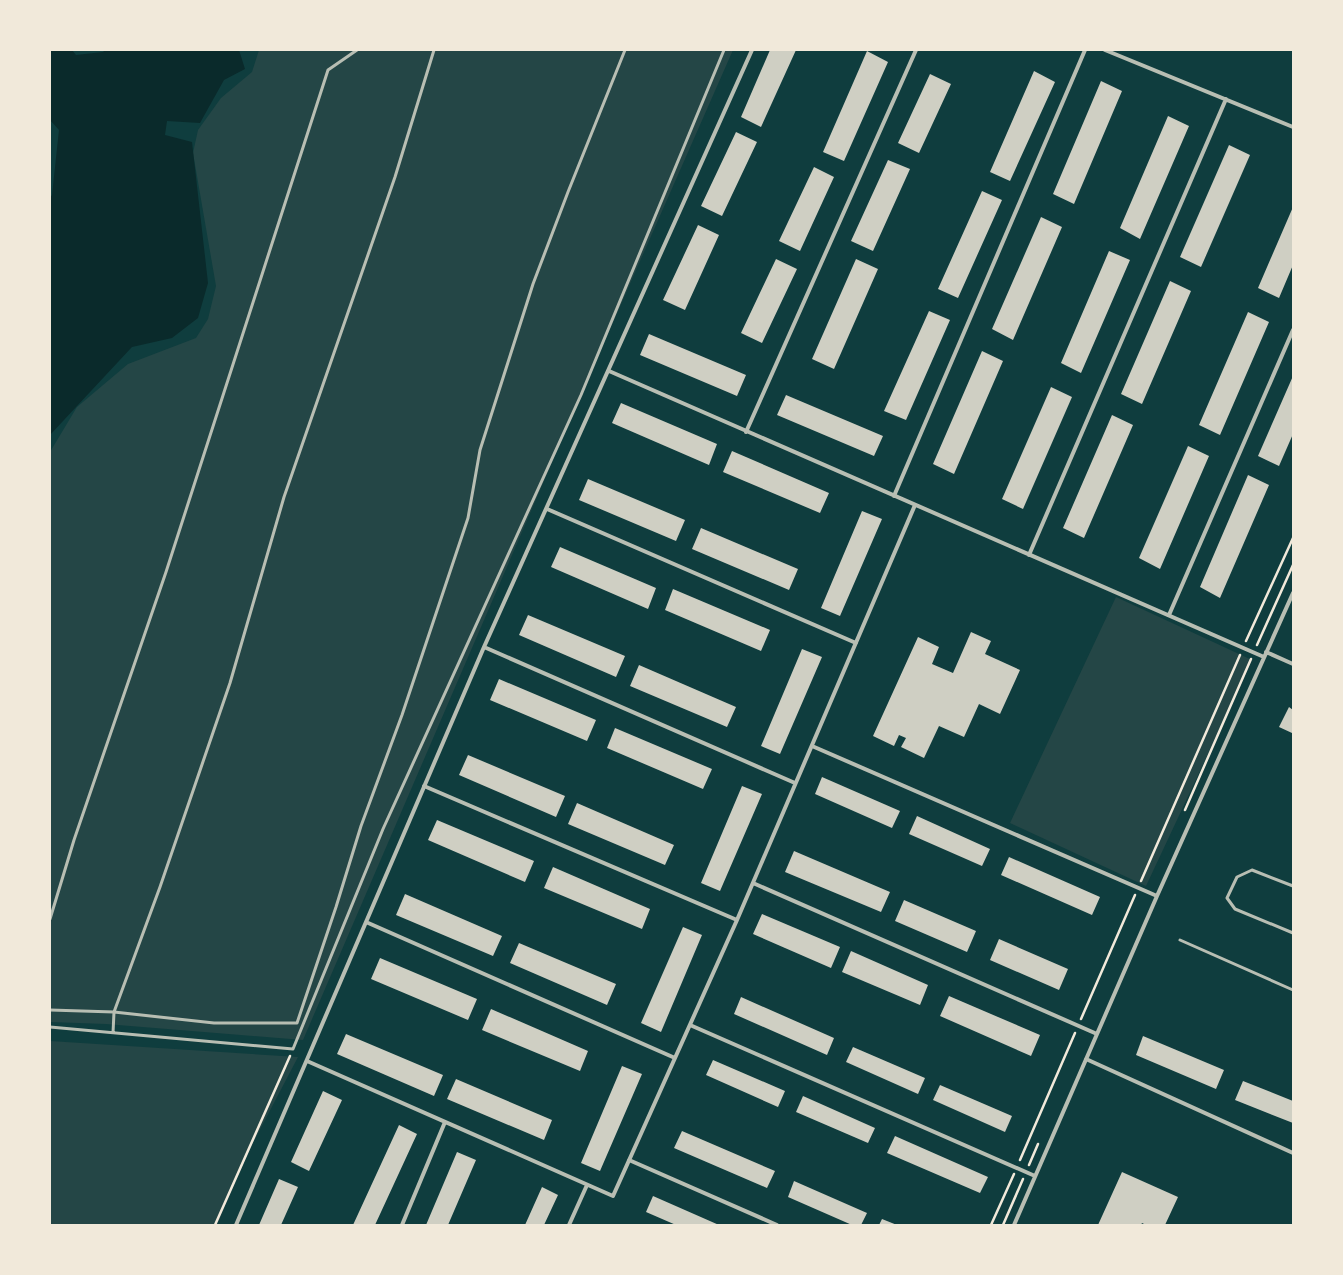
<svg xmlns="http://www.w3.org/2000/svg" width="1343" height="1275" font-family="'Golos Text',sans-serif">
  <style>
    .green { fill: #244646 }
    .water { fill: #0a2a2b }
    .building { fill: #cfcfc3 }
    .lines { fill: none; stroke-linecap: round; stroke-linejoin: round }
    .path { stroke: #f1e9da; stroke-width: 2.5 }
    .service { stroke: #b8beb3; stroke-width: 3 }
    .minor { stroke: #b8beb3; stroke-width: 4 }
  </style>
  <rect width="100%" height="100%" fill="#0f3d3e"/>
  <path class="green" d="M259,50h474l-152,345 -278,645 -197,-16 -56,-2v-570l27,-45 51,-43 68,-26 12,-19 8,-33 -23,-133 5,-23 23,-32 31,-26z
    M1116,597l136,63 -106,226 -136,-63z
    M50,1041l248,16 -54,103 -27,65h-167z"/>
  <path class="water" d="M50,50h22l4,5 27,-3 2,-2h134l6,19 -21,11 -24,43 -33,-2 -2,14 27,7 16,141 -10,35 -26,20 -40,9 -82,88v-237l2,-3 7,-65 -9,-10z"/>
  <path class="building" d="M770,50h26l-35,77 -20,-10z
    M867,51l21,11 -44,99 -21,-9z
    M1034,71l21,11 -45,99 -20,-9z
    M930,74l21,10 -32,69 -21,-10z
    M1101,81l21,10 -48,113 -21,-10z
    M1168,116l21,10 -49,113 -20,-11z
    M736,132l21,10 -35,74 -21,-10z
    M1229,145l21,10 -49,112 -21,-10z
    M888,160l22,9 -37,82 -22,-10z
    M814,167l20,10 -34,74 -21,-10z
    M982,191l20,9 -44,98 -20,-9z
    M1293,207v58l-14,33 -21,-10z
    M1041,217l21,10 -49,113 -21,-11z
    M698,225l21,10 -34,75 -22,-10z
    M1109,251l21,9 -49,113 -20,-10z
    M776,259l21,10 -35,74 -21,-10z
    M856,259l22,10 -44,100 -22,-10z
    M1170,281l21,10 -49,113 -21,-10z
    M929,311l21,9 -44,100 -22,-9z
    M1248,312l21,10 -49,113 -21,-10z
    M649,334l97,41 -9,21 -97,-41z
    M982,351l21,10 -49,113 -21,-10z
    M1293,376v58l-14,32 -21,-10z
    M1051,387l21,10 -49,112 -21,-10z
    M786,395l97,41 -9,20 -97,-41z
    M621,403l96,41 -8,21 -97,-42z
    M1112,415l21,10 -49,113 -21,-10z
    M1188,446l21,10 -49,113 -21,-11z
    M732,451l97,42 -9,20 -97,-41z
    M1248,475l21,10 -49,113 -20,-11z
    M588,479l97,41 -9,21 -97,-41z
    M862,511l20,8 -42,97 -19,-8z
    M701,528l97,41 -9,21 -97,-41z
    M560,547l96,41 -8,21 -97,-42z
    M673,589l97,41 -9,21 -96,-41z
    M528,615l97,41 -9,21 -97,-42z
    M971,632l20,9 -6,13 35,16 -20,44 -21,-10 -15,33 -25,-11 -15,32 -23,-11 5,-9 -7,-3 -5,11 -21,-10 45,-99 21,10 -7,17 21,9z
    M802,649l20,8 -42,97 -19,-8z
    M639,665l97,42 -9,20 -97,-41z
    M499,679l97,41 -9,21 -97,-41z
    M1289,707l4,3v20l-1,3 -13,-6z
    M615,728l97,41 -9,20 -96,-41z
    M468,755l97,41 -9,21 -97,-42z
    M822,777l78,34 -8,17 -77,-34z
    M742,786l20,8 -42,97 -19,-8z
    M577,803l97,42 -9,20 -97,-41z
    M917,816l73,33 -8,17 -73,-32z
    M437,820l97,41 -9,21 -97,-42z
    M794,851l96,41 -9,20 -96,-40z
    M1009,857l91,40 -8,18 -91,-40z
    M553,867l97,42 -8,20 -98,-41z
    M405,894l97,42 -9,20 -97,-41z
    M904,900l72,31 -9,21 -72,-31z
    M762,914l78,33 -9,21 -78,-34z
    M683,927l19,8 -41,97 -20,-9z
    M999,939l69,30 -9,21 -69,-30z
    M519,943l97,41 -9,21 -97,-42z
    M851,951l77,34 -8,20 -78,-33z
    M380,958l97,41 -9,21 -97,-41z
    M949,996l91,39 -9,21 -91,-40z
    M741,997l93,41 -7,17 -93,-41z
    M491,1009l97,42 -8,20 -98,-41z
    M346,1034l97,41 -9,21 -97,-42z
    M1143,1036l81,34 -8,19 -80,-34z
    M853,1047l72,31 -7,16 -72,-32z
    M713,1060l72,31 -7,16 -72,-32z
    M622,1066l20,8 -42,97 -19,-8z
    M456,1079l96,41 -8,20 -97,-41z
    M1243,1081l50,20v22l-58,-23z
    M940,1085l72,31 -7,16 -72,-32z
    M323,1091l19,9 -33,71 -18,-9z
    M803,1096l72,32 -7,15 -72,-31z
    M399,1125l18,9 -42,91h-22z
    M682,1131l93,40 -8,17 -93,-40z
    M895,1136l93,41 -8,16 -93,-40z
    M457,1152l19,8 -28,65h-22z
    M1122,1172l56,25 -13,28h-19l-4,-2 -1,2h-43z
    M279,1179l19,8 -17,38h-22z
    M794,1181l73,32 -6,12h-9l-64,-28z
    M542,1187l16,8 -14,30h-19z
    M653,1196l66,29h-43l-30,-13z
    M882,1219l15,6h-18z"/>
  <g class="lines">
    <path class="path" d="M1246,641l47,-103
      M1257,645l36,-80
      M1185,810l66,-151
      M1141,881l99,-226
      M1081,1019l54,-124
      M1020,1160l55,-127
      M1029,1165l9,-21
      M215,1225l75,-169
      M991,1225l23,-51
      M1003,1225l20,-46"/>
    <path class="service" d="M1293,886l-41,-16 -15,7 -10,21 8,11 58,24
      M50,919l24,-79 92,-268 162,-502 29,-20
      M1180,940l113,50
      M50,1010l64,2 100,11h83l39,-116 25,-81 41,-111 66,-197 12,-68 53,-166 35,-92 57,-142
      M50,1027l243,22 90,-220 198,-434 143,-345
      M113,1033l1,-21 46,-125 70,-204 54,-186 111,-320 39,-127"/>
    <path class="minor" d="M1105,50l188,77
      M609,371l655,286
      M746,432l170,-382
      M894,496l191,-446
      M547,509l309,134
      M1029,555l197,-456
      M1169,615l124,-285
      M484,647l311,136
      M1266,652l27,12
      M812,746l345,150
      M424,786l313,134
      M753,883l344,151
      M366,922l309,136
      M690,1025l345,151
      M1086,1059l207,94
      M307,1061l306,135 124,-276 178,-415
      M629,1160l148,65
      M236,1225l248,-578 268,-597
      M402,1225l43,-103
      M569,1225l18,-40
      M1014,1225l143,-329 136,-303"/>
  </g>
  <rect width="1343" height="1275" fill="none" stroke="#f1e9da" stroke-width="102"/>
</svg>
